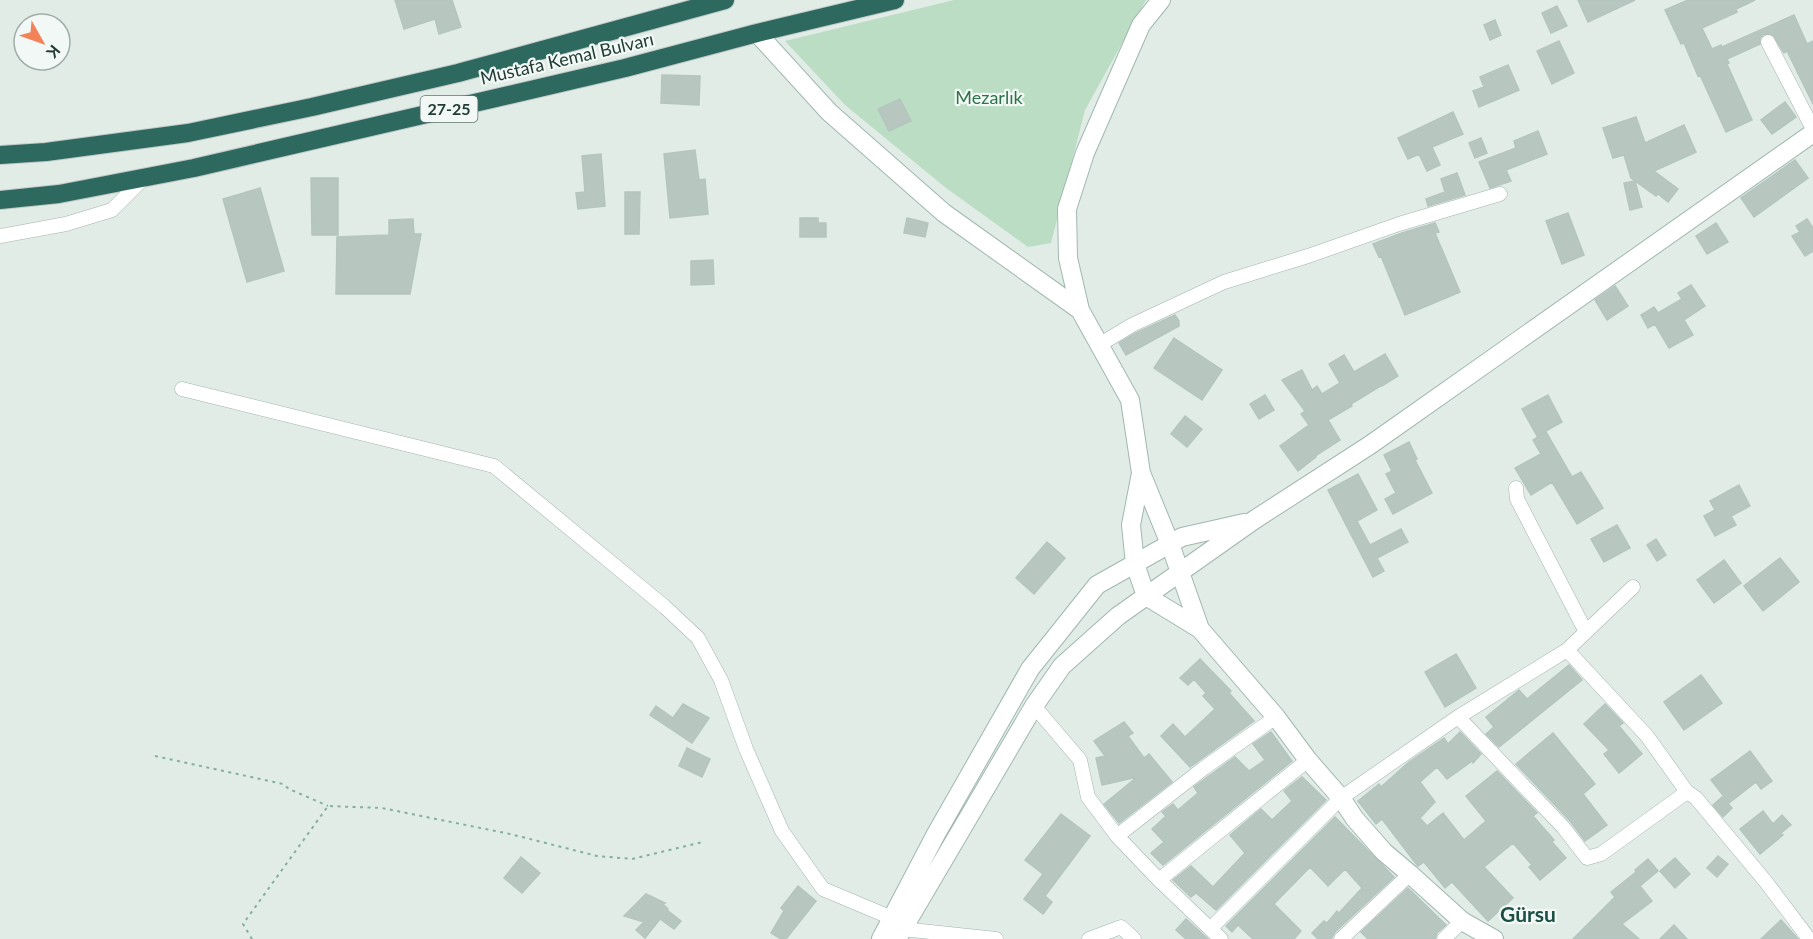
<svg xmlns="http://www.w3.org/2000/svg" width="1813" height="939" font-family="Lato,sans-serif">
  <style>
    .green { fill: #baddc4 }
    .building { fill: #b7c7c0; stroke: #b4c5bf; stroke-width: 1.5 }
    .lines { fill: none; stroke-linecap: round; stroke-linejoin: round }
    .street-casing { stroke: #a4b4ae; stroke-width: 15 }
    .secondary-casing { stroke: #a0b8b0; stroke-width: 20 }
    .highway-casing { stroke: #c1c9c7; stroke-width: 20 }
    .path { stroke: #82afa2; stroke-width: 2; stroke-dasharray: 3 4.5; stroke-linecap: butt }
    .street { stroke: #fff; stroke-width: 14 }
    .secondary { stroke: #fff; stroke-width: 18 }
    .highway { stroke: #2d695e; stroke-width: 18 }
    .labels { text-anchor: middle; stroke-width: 4.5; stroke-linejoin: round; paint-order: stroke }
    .shield { fill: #f2f8f5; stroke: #60756f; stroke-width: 1.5 }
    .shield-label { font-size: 16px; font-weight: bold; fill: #223d36 }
    .street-label { font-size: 18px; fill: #223d36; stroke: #f2f8f5 }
    .park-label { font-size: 18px; fill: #2c7349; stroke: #f2f8f5 }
    .quarter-label { font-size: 21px; font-weight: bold; fill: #1d4f44; stroke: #f2f8f5 }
  </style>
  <rect width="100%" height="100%" fill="#e1ece7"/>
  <path class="green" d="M954,0h192l-61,110 -34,133 -23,4 -82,-59 -101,-83 -60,-64z"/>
  <path class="building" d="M395,0h57l9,27 -22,7 -4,-15 -31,10z
    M1578,0h57l-47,22z
    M1688,0h67l-19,9 1,3 -35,16 10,21 9,-4 1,2 72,-32 13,29 6,-3v63l-26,-53 -3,2 -11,-18 -9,-1 -4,4v6l-33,15 2,4 -2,1 25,56 -26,12 -26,-57 -2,1 -14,-33 -3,1 -16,-34z
    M1557,6l10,20 -16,7 -9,-20z
    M1495,20l6,15 -11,5 -6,-15z
    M1559,41l15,32 -22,11 -15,-33z
    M1508,65l11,25 -40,17 -6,-16 11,-4 -4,-10z
    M662,75l38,1 -1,29 -38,-2z
    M900,99l11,22 -22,10 -11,-22z
    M1785,102l11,15 -24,17 -11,-14z
    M1453,112l10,22 -31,13 8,18 -13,6 -8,-17 -11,5 -10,-21z
    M1636,117l9,26 39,-18 12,27 -42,19 24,18 -10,13 -10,-8 -2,2 -21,-15 7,26 -12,3 -6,-27 11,-2 -4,-3 -7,-23 -11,3 -10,-30z
    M1538,131l9,23 -41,16 5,11 -21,7 -11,-26 37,-14 -2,-7z
    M1481,138l6,15 -12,5 -6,-15z
    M695,150l4,30 6,-1 3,35 -38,4 -6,-64z
    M601,154l4,52 -27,3 -2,-16 9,-1 -3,-36z
    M1795,160l13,18 -54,39 -13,-19z
    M1457,173l8,22 -37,11 -2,-7 19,-7 -4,-13z
    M311,178h27v57h-26z
    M260,188l24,83 -37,11 -24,-83z
    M625,192h15l-1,42h-14z
    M1568,213l16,42 -22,9 -16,-43z
    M800,218h18v5h8v14h-26z
    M907,218l21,5 -3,14 -21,-4z
    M413,219l1,15h7l-11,60h-74l1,-57 52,-2v-15z
    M1807,219l6,9v23l-8,5 -13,-20 8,-4 -4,-6z
    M1435,223l4,9 -4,1 25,59 -55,23 -24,-59 -2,1 -6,-13 29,-11z
    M1716,223l12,19 -21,12 -11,-18z
    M713,260l1,24 -23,1v-24z
    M1691,285l14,21 -21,14 9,15 -24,13 -14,-24 -7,4 -7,-13 13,-8 4,6 24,-14 -4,-6z
    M1615,286l13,20 -21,14 -12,-20z
    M1175,315l4,6v5l-53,29 -7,-12 17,-10z
    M1174,338l48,32 -20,30 -48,-32z
    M1385,354l13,22 -16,10v-1l-31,19 1,2 -24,14 12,20 -25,16 1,1 -18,14 -18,-25 29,-21 -8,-11 4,-3 -23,-31 20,-10 10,20 5,-4 5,8 18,-11 -11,-19 15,-9 10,17z
    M1265,395l9,15 -15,9 -9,-15z
    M1548,395l14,27 -25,14 -15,-27z
    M1185,416l17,13 -15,18 -16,-13z
    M1546,432l26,45 9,-5 22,36 -26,16 -25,-42 -21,13 -16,-27 26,-14 -8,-14z
    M1409,442l8,17 -2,1 17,33 -39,21 -8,-15 11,-6 -10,-19 6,-3 -8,-16z
    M1358,474l19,36 -20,11 13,24 31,-16 7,13 -31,16 7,13 -11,6 -45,-87z
    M1739,485l11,21 -19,10 5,9 -21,11 -11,-20 11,-6 -5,-9z
    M1617,525l13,23 -26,14 -13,-23z
    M1656,539l10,16 -9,6 -10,-16z
    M1047,542l18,16 -31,36 -18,-16z
    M1780,558l19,24 -36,29 -19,-25z
    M1724,560l17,23 -27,20 -17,-23z
    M1456,654l20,34 -31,19 -20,-35z
    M1200,659l31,32 -2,2 25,28 -64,46 -29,-31 12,-12 12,13 30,-28 -12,-13 3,-3 -12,-14 -6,6 -8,-7z
    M1569,665l13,15 -83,67 -13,-13 8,-7 -8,-10 33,-27 8,9z
    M1701,675l21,28 -38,27 -20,-28z
    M683,704l26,14 -17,25 -42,-28 6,-9 17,12z
    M1605,704l18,19 -4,3 23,28 -23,19 -15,-19 5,-4 -25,-26z
    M1124,722l9,11 -5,3 16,22 5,-4 23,28 -53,41 -15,-19 33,-27 -35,8 -6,-27 9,-2 -11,-15z
    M1271,732l21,29 -129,104 -12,-12 13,-11 -12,-13 14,-13 -4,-4 11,-8 5,6 20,-17 -4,-6 41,-30 14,14 16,-11 -12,-16z
    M1460,732l21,22 -8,9 -1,-2 -25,18 -10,-12 -17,15 15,20 -15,16 7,8 16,-13 21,27 22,-19 -20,-25 31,-25 40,42 -4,3 21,24 -2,2 14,16 -26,22 -11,-13 3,-2 -19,-22 -29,24 29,31 -25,23 -36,-39 -7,6 -21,-26 -6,4 -1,-1 -35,-46 -6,5 -18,-23 21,-17 2,3 28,-25 35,-24 4,6z
    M1553,733l42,51 -12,10 24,31 -22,16 -15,-20 -54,-57z
    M687,748l23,11 -8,18 -23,-11z
    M1750,751l22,30 -11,8 -5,-7 -27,21 -18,-23z
    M1302,777l24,23 -110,110 -20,-17 -5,4 -18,-17 18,-14 22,21 32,-34 -15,-18 31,-26 11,11 20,-19 -8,-10z
    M1722,797l10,11 -9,9 -10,-12z
    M1763,811l10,13 9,-9 9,10 -10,8 2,2 -23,19 -20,-25z
    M1061,814l29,22 -45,60 7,6 -9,12 -19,-15 19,-25 -18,-14z
    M1335,817l59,60 -59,55 -4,7h-13l-6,-6 12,-12 3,2 10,-12 2,2 23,-25 -17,-19 -17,17 -18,-19 -36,37 27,27 -7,8h-41l-15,-14 -6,7 -6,-6z
    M1718,856l10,8 -11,13 -10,-9z
    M521,857l19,16 -18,20 -18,-15z
    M1675,858l15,16 -15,14 -15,-17z
    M1648,859l10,12 -18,15 12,15 -30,23 17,15h-66l42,-42 -4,-5 25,-20 -1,-2z
    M798,886l18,15 -30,38h-5l-10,-6 13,-22 -3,-3z
    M1408,888l38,37 -9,8 -2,6h-67l-7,-7z
    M646,894l19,9 -2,1 5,5 -1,1 14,11 -7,8 -14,-10 -15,19 -9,-8 8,-8 -20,-6z
    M1186,919l22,20h-22l-10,-9z
    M1781,920l17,19h-37z
    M1674,925l13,14h-27z"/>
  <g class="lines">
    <g class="street-casing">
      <path id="street" d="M1768,42l45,87
        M0,236l66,-12 46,-14 33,-33
        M1099,345l33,-20 92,-43 84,-26 91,-32 101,-30
        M182,389l312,77 171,141 33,31 23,42 25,69 36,82 41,58 69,29
        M1516,488l1,11 69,133
        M1567,650l80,86 40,56 9,6 70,84 43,57
        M1034,706l46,54 8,37 29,39 42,44 62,59
        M1458,717l105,110 24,31 14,-4 86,-62
        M1117,836l87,-68 72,-51
        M1159,880l149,-120
        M1211,928l130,-130 117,-81 109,-67 66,-63
        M902,929l94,10
        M1089,939l32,-12 13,12
        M1341,939l69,-65
        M1444,939l18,-18"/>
    </g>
    <g class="secondary-casing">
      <path id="secondary" d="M1161,0l-20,25 -56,128 -18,56 1,49 12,52 50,90 11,73 29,71 30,85
        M757,33l72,79 115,101 136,97
        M1141,473l-10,52 4,39 11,32 54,33 76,88 32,43 33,38 14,21 29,33 26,22 52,47 32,18
        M881,939l55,-105 94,-165 67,-84 85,-48 62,-14
        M897,939l137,-233 28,-40 56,-50 136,-96 116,-75 443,-312"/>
    </g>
    <g class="highway-casing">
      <path id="highway" d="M0,155l46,-3 142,-19 124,-26 146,-34 267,-73
        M0,200l59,-6 135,-26 431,-100 132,-35 138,-33"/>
    </g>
    <path class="path" d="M155,756l128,28 6,5 39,17
      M252,939l-9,-15 85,-118 54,2 128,26 87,22 35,3 71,-17"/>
    <use href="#street" class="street"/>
    <use href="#secondary" class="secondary"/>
    <use href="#highway" class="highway"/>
  </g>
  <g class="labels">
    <rect class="shield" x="420.5" y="96" width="57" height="26" rx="4.5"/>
    <g class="shield-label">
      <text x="449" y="115">27-25</text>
    </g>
    <g class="street-label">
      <text transform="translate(567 59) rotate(-13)" y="6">Mustafa Kemal Bulvarı</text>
    </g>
    <g class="park-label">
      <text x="989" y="104">Mezarlık</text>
    </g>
    <g class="quarter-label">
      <text x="1528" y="922">Gürsu</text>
    </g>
  </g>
  <g transform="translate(42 42) rotate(130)"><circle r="28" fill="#f2f8f5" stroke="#9fada9" stroke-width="1.5"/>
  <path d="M0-4.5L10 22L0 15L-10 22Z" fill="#f28359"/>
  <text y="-9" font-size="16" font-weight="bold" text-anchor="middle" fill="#223d36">K</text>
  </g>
</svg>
